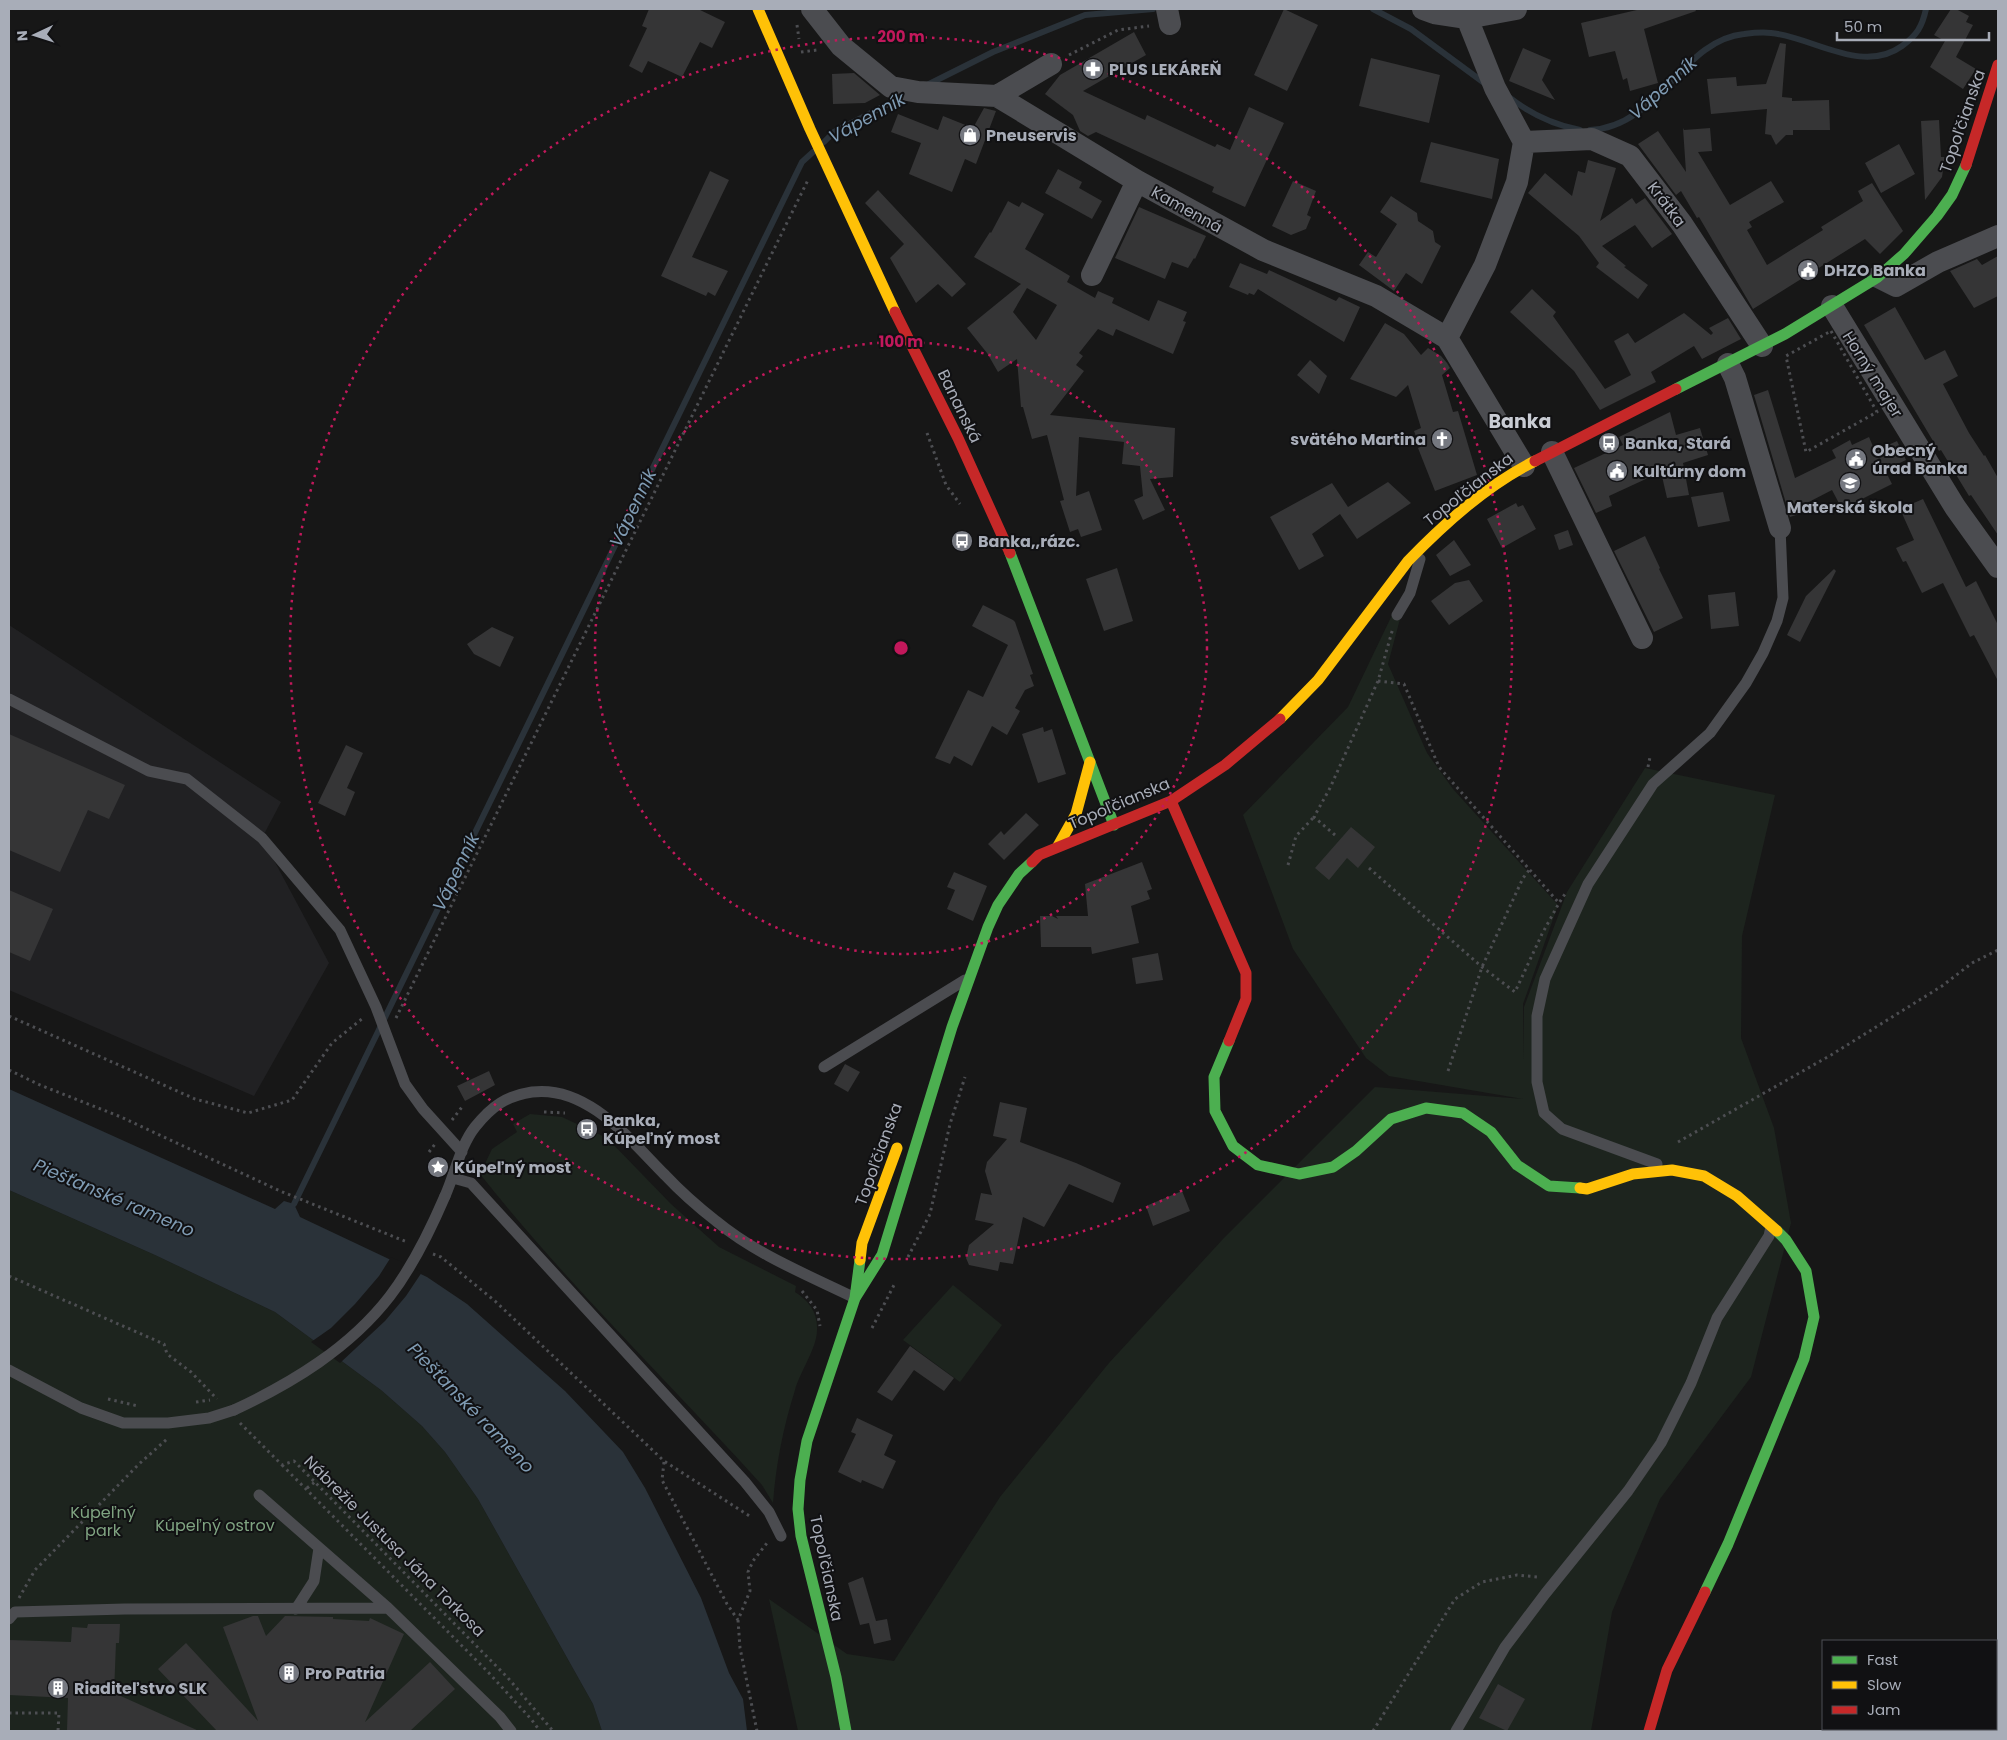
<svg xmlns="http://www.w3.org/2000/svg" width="2007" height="1740" font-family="Poppins,sans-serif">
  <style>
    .built { fill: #212123 }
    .green { fill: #1d241e }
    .water { fill: #2a3239 }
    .pier { fill: #171717 }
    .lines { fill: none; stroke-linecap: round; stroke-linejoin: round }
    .stream { stroke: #2a3239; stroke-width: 6 }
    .building { fill: #353536; fill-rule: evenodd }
    .path { stroke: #4d4e52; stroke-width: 3; stroke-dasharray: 2.5 4; stroke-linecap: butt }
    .lane { stroke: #4b4c50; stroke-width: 11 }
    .street { stroke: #4b4c50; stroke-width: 22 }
    .fast { stroke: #4caf50; stroke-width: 11 }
    .slow { stroke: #ffc107; stroke-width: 11 }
    .jam { stroke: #c62828; stroke-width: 11 }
    .lane-bridge { stroke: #4b4c50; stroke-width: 11 }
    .ring { fill: none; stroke: #c2185b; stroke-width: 2.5; stroke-dasharray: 2.5 5 }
    .labels { text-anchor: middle; stroke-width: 4; stroke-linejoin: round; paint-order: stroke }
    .poi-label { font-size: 16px; font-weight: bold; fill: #a8adb8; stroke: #111113; text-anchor: start }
    .street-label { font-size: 16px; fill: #a8adb8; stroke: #111113 }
    .park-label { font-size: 16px; fill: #7fa381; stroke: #111113 }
    .water-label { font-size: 18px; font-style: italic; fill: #7f9bb3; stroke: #111113 }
    .quarter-label { font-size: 19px; font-weight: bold; fill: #c9ccd4; stroke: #111113 }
    .centre { fill: #c2185b; stroke: #111113; stroke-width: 2.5 }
    .ring-label { font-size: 15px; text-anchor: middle; font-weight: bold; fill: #c2185b; stroke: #111113; stroke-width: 4; stroke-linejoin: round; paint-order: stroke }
  </style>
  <rect width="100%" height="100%" fill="#171717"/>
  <path class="built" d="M9,625l272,177 -19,36 67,125 -75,133 -245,-106z"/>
  <path class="green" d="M1393,613l7,6 -12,45 39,89 26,36 105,116 -35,99v57l1,-54 43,-115 78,-124 130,27 -33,141 -1,102 33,90 17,95 -40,154 -91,122 -48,113 -21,119h-793l-29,-132 78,55 47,7 106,-164 109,-134 114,-124 152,-152 148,12 -134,-23 -23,-18 -73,-109 -50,-134 105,-108z
    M530,1114l32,3 45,21 64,66 48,43 77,39 -1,6c14,9 23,21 22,38 0,18 -17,42 -22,60 -12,38 -19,74 -22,113l-11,-18c-94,-104 -195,-201 -282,-311l12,-25 25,-17 -4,-8z
    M9,1190l146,65 120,57 106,78 41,36 23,26 33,47 115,205 9,27h-593z
    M953,1285l49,40 -42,57 -57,-42z"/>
  <path class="water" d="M9,1089l266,120 9,-8 10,3 6,13 127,60 40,27 98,87 58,61 22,36 56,110 28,75 14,26 4,32h-145l-9,-27 -115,-205 -33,-47 -23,-26 -41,-36 -106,-78 -120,-57 -146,-65z"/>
  <path class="pier" d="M391,1257l31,15 -16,24 -21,25 -45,42 -29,-21 20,-14 24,-24 24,-28z"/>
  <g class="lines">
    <path class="stream" d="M1373,9l38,20 76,56
      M929,84l64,-32 92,-37 68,-6
      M1509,97c20,16 46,28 71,33
      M1590,130c69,-3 92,-90 154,-96 8,-1 18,-2 27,-1 42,4 91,42 131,13 15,-11 20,-19 24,-37
      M824,142l10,-10 70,-36
      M294,1204l508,-1042 11,-10"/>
  </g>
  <path class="building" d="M649,9h49l27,13 -13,26 -12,-6 -18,35 -34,-16 -6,12 -13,-7 18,-38 -5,-2z
    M1284,9l34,16 -31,66 -33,-16z
    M1641,9h54l1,2 -52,18 14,54 -28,8 -3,-13 -4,2 -8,-29 -26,6 -8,-34z
    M1951,9h5l13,7 -3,6 7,3 -17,32 20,12 -13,20 -33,-22 15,-26 -11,-6z
    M1134,32l12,23 -63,36 62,29 2,-5 68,32 2,-3 13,6 19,-43 35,16 -39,84 -33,-15 2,-5 -118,-55 -8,4 -8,-5 -7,-16 -28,-21 15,-19z
    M1780,43l6,1 -4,53 10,1v3l37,-1 1,30h-37v5h-7l-10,10 -5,-10 -6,-1 2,-25 -56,5 -4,-35 29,-2 1,9 29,-2z
    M1523,48l28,12 -9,20 13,20 -46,-19z
    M1371,58l69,17 -11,48 -70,-17z
    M854,73l26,22 -15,8 -32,1 -1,-30z
    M984,108l12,3 -20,53 -11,-5 -13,33 -43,-18 12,-31 -30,-11 7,-18 40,16 5,-14 30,12z
    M1939,120l2,37h4l-3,20 -17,23 -4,-79z
    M1683,128l1,2 26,-2 2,23 -14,1 32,53 41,-24 13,21 -35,20 3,5 -5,3 20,35 56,-35 -2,-3 42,-26 -5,-10 14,-8 31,48 -23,23 -15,-15 -112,70 -54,-92 -2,1 -16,-27 -5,4 -38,-51 20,-13 28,41z
    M1431,142l68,17 -7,40 -72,-17z
    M1899,144l16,30 -34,19 -16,-30z
    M1588,160l28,8 -16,53 32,-23 4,6 9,-6 27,36 -20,14 -17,-23 -33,21 24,20 -2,1 24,18 -10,14 -42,-32 3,-4 -20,-27 -51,-43 17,-20 27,23 6,-25 7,2z
    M1058,169l24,13 -3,6 23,13 -10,18 -47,-26z
    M710,171l19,9 -37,77 36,14 -13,25 -7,-4 -2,4 -45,-20z
    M1293,181l23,10 -9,24 4,2 -5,12 -15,6 -19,-9z
    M878,190l88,94 -14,13 -14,-13 -22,19 -26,-45 14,-14 -39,-41z
    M1391,196l26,17 1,8 15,10 2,11 6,4 -19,38 -16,-11 -12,18 -35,-26 9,-13 8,5 21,-33 -17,-12z
    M1008,201l11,6 3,-5 22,12 -19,35 45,27 -3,6 28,16 3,-7 16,7 -2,5 37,18 9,-21 29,12 -4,9 3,1 -13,32 -57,-25 -3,7 -15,-7 -19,24 4,3 -7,9 8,6 -34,44 125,13 -2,49 -23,2 15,31 -22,10 -9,-20 9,-4 -3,-30 -18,-2 2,-22 -45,-5 -3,59 13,-5 13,39 -21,7 -3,-8 -8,3 -10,-31 4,-1 -17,-65 -15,4 -9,-32h-2l-4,-48 -19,13 -11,-19 -20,-25 54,-44 -47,-27 16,-25 1,1zM1027,288l30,17 -21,35 -23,-28z
    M1139,207l67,29 -11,23 -1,-1 -6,10 -16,-6 -7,17 -50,-21z
    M1998,256v40l-24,12 -24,-37 27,-12 5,6z
    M1240,263l27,11 2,-4 67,31 3,-4 21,10 -16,35 -86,-53 -4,6 -5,-2 -1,2 -19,-8z
    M1532,289l24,23 -3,4 52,73 26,-14 -17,-34 14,-8 7,10 49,-30 27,22 2,-2 -4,-5 19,-10 13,21 -39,20 -8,-13 -43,26 5,10 -56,28 -26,-39 -64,-59z
    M1895,307l30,53 20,-10 13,26 -15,8 26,49 15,23 1,-1 13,23v57l-27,-40 -2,1 -28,-46 -2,1 -75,-126z
    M1385,323l19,11 17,21 7,-7 13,8 6,7 3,5 -8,7 11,37 5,-1 19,64 -42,16 -17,-43 2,-1 -6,-16 7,-3 -13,-43 -12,12 -46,-18z
    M1310,360l17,16 -8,18 -22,-19z
    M1768,390l27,88 41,-20 -4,-8 18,-10 2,5 17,-8 6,14 22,-10 9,19 -21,10 7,14 -50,25 -10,-19 -29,15 2,7 -15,5 -36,-122z
    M1670,412l6,23 24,-7 8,27 -25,8 6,32 -22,3 -6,-26 -52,24 3,10 -16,7 -22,-45 49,-23 -4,-8z
    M1388,482l23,21 -54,36 -17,-25 -28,20 12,22 -25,14 -29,-53 62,-34 16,24z
    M1723,492l7,29 -32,6 -7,-30z
    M1923,499l43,88 10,-6 22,44v56l-24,-46 -4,2 -27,-54 -21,10 -16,-32 -3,1 -7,-14 18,-8 -14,-31z
    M1516,503l2,4 5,-2 13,24 -34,19 -15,-29z
    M1568,530l5,15 -14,5 -5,-15z
    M1645,536l15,32 -1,1 24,49 -29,14 -40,-81z
    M1454,540l17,25 -21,11 -14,-21z
    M1117,568l16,53 -29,10 -18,-52z
    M1834,569l2,2 -36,71 -13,-7 19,-39z
    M1469,580l14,21 -34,24 -18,-24 24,-18z
    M1735,592l4,34 -28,3 -3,-34z
    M983,605l30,15 2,2 18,52 -3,1 4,11 -9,4 -10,18 5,3 -13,24 -15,-9 -20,40 -18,-10 -4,8 -15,-6 33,-68 15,7 25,-52 -36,-19z
    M492,627l22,10 -14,30 -26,-13 -7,-10z
    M1043,727l1,5 8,-3 14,45 -28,9 -16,-49z
    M9,734l116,51 -16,34 -21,-9 -28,62 -51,-22z
    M346,745l17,8 -16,35 8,4 -10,24 -27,-13z
    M1026,813l13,12 -35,35 -16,-16 13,-13 3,4z
    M1351,827l24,20 -17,21 -11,-10 -18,22 -14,-12z
    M1142,862l10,27 -5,2 3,8 -19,7 8,37 -47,11 -1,-7h-50l-1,-31h12l6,3 -2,-3h32l-3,-32z
    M954,872l33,14 -14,35 -26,-12 8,-19 -8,-3z
    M9,890l44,19 -23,52 -21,-9z
    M1158,953l5,27 -27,4 -4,-26z
    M845,1064l15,8 -12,20 -14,-8z
    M489,1071l6,14 -30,16 -8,-15z
    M1000,1102l27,6 -7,34 56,21 45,20 -8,20 -44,-19 -25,43 -21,-10 -10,47 -13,-2 -2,9 -29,-6 -3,-7 3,-13 25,-21 -19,-4 6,-27 11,2 -7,-24 2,-9 20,-23 -14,-3z
    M1182,1191l8,20 -37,15 -7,-20z
    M910,1346l44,32 -10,13 -30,-21 -22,31 -15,-9z
    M857,1418l36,17 -9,20 12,6 -13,28 -21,-9 -1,3 -23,-11 18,-38 -5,-2z
    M863,1577l13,44 11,-2 4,21 -17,4 -5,-21 -9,2 -12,-42z
    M253,1616h5l8,20 19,-20 48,1v2l36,2 1,-3 34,16 -39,88 65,-60 25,27 -45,42h-193l-59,-62 28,-26 72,78 -35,-94z
    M88,1624h32l-1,19h-3l-2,50 85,38h-132l1,-33 -59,-3v-55l62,2 1,-15 15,1z
    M1498,1684l27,15 -18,32 -28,-13z"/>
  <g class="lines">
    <path class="path" d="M797,25l2,14
      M801,52l16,-2
      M1069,55l49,-25 31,-4
      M1831,331l46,81 -71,40 -20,-96z
      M927,433l19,52 14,19
      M1378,681l26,3 35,83 120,136 6,-9
      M1648,767l2,-10
      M1335,835l-21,-18 16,-29 48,-107 15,-53
      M1288,865l8,-29 18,-19
      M1369,868l113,99 33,25 27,-58 17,-31
      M9,1016l186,83 53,14 44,-13 40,-57 31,-25
      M396,1018l412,-838
      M9,1070l31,15 81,32 159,74 127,51
      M1448,1071l34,-104 41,-89 7,-9
      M544,1112l21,1
      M452,1120l10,-13
      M1678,1142l153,-87 111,-69 30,-23 26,-13
      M429,1152l6,-8
      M433,1254l8,3 54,44 169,160 87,56
      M908,1257l22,-43 20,-90 15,-47
      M9,1276l155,68 3,10 24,18 26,27
      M802,1291l15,19 3,16
      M872,1328l22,-43
      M108,1399l30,7
      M196,1402l14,-2
      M240,1423l42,42 12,-4 214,217 45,53
      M664,1462l-2,18 65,124 11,16 12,-29 -2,-19 5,-11 14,-18
      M282,1465l206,207 43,47 9,12
      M307,1488l8,-6
      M19,1598l16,-28 104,-106 28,-25
      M738,1620l2,28 17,83
      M9,1713h50l-1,18
      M1373,1731l82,-132 27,-17 35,-7 21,2"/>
    <path class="lane" d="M1397,615l13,-22 10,-34
      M9,699l140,72 38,8 75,59 78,92 36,77 29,77 18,25 39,43
      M824,1067l141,-87
      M1657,1164l-95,-35 -18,-16 -7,-31v-66l8,-37 43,-95 65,-100 57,-51 36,-50 17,-30 14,-32 6,-23 -3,-70
      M453,1178l18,5 274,299 24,30 12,24
      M445,1196c10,-22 15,-50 30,-69 17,-21 31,-31 57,-35 56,-7 98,48 133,83 16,17 33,32 51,46 41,34 92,54 139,77
      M9,1370l72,38 42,15h45l41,-5 25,-8
      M259,1495l129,113
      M296,1609l18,-28 5,-33
      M9,1619l6,-7 110,-3 263,-1 112,109 11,14
      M1456,1731l49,-84 40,-53 83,-103 33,-48 30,-60 26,-65 52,-82 2,-9"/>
    <path class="street" d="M812,9l29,37 50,41 27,5 79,4 140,85 126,69 113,46 71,42 77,128
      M1167,9l3,15
      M1423,9l11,4 33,5 49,-9
      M997,96l54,-32
      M1524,142l68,-3 38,17 52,68 80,122
      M1092,275l45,-94
      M1878,277l18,9 42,-24 60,-26
      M1832,306l123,201 43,60
      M1447,338l38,-73 32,-83 7,-40 -29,-54 -28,-70
      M1728,364l7,14 45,150
      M1552,452l90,186"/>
    <path class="fast" d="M1676,389l109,-55 93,-57 26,-23 33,-38 15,-21 14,-30
      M1010,553l104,272
      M1229,1041l-15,36 1,34 18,35 25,19 41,9 34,-7 23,-16 35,-32 35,-11 37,5 28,19 26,33 32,21 31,2
      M855,1298l27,-43 70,-228 36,-100 10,-22 21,-31 13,-12
      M1705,1592l23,-48 76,-185 10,-42 -8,-46 -20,-31 -9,-9
      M846,1731l-10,-54 -35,-141 -3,-27 2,-29 7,-39 48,-143 5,-38"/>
    <path class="slow" d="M758,9l52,120 85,183
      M1280,719l38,-39 90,-119c37,-38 79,-76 127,-100
      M1058,846l18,-32 14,-52
      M1580,1188l7,1 46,-15 39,-4 32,6 33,20 40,35
      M860,1260l2,-17 35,-95"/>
    <path class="jam" d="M1966,165l32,-100
      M895,312l63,126 52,115
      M1535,461l141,-72
      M1171,801l75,172v26l-17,42
      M1032,862l7,-7 132,-54 54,-36 55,-46
      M1649,1731l18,-61 38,-78"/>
    <path class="lane-bridge" d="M234,1410c58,-27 116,-62 156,-114 23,-30 40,-65 55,-100"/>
  </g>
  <g class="ring">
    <circle cx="901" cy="648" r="306"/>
    <circle cx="901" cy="648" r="611"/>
  </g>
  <defs>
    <g id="pharmacy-disc" transform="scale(1.125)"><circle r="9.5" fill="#757880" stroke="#111113"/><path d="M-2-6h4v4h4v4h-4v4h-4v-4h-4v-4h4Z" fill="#fff"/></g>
    <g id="shop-disc" transform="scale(1.125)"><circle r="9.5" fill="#757880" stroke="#111113"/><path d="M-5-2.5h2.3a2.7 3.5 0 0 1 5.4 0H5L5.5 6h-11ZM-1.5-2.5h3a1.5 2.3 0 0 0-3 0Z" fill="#fff"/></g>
    <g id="civic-disc" transform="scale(1.125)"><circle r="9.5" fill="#757880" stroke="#111113"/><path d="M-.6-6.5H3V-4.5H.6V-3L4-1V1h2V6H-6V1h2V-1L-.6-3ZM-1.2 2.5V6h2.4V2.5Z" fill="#fff"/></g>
    <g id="church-disc" transform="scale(1.125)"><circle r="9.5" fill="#757880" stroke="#111113"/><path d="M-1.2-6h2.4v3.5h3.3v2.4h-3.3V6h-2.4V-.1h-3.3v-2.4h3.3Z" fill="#fff"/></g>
    <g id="bus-disc" transform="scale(1.125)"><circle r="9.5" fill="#757880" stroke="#111113"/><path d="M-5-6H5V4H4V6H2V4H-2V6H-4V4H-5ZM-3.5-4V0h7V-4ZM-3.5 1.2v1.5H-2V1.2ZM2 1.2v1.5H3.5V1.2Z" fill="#fff"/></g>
    <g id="school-disc" transform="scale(1.125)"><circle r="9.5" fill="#757880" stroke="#111113"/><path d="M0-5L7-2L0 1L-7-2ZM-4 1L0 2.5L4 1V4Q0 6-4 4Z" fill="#fff"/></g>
    <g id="sight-disc" transform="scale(1.125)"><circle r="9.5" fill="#757880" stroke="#111113"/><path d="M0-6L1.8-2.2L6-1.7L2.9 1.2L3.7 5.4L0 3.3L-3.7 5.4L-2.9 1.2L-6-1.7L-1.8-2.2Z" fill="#fff"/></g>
    <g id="building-disc" transform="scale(1.125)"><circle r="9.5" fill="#757880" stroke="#111113"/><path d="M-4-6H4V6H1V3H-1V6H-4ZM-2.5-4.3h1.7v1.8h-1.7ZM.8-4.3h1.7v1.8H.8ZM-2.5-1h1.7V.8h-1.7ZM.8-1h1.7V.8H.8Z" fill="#fff"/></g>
  </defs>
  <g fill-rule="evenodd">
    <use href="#pharmacy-disc" x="1093" y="69"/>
    <use href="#shop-disc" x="970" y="135"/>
    <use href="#civic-disc" x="1808" y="270"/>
    <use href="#church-disc" x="1442" y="439"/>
    <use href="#bus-disc" x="1609" y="443"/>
    <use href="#civic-disc" x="1856" y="459"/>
    <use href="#civic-disc" x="1617" y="471"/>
    <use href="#school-disc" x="1850" y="483"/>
    <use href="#bus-disc" x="962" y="541"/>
    <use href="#bus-disc" x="587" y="1129"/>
    <use href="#sight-disc" x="438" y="1167"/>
    <use href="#building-disc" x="289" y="1673"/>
    <use href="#building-disc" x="58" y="1688"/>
  </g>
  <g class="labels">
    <g class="poi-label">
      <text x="1109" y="75">PLUS LEKÁREŇ</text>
      <text x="986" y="141">Pneuservis</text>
      <text x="1824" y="276">DHZO Banka</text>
      <text x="1426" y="445" text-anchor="end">svätého Martina</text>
      <text x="1625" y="449">Banka, Stará</text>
      <text x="1872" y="456">Obecný<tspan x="1872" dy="18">úrad Banka</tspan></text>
      <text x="1633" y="477">Kultúrny dom</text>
      <text x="1850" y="513" text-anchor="middle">Materská škola</text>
      <text x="978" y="547">Banka,,rázc.</text>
      <text x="603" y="1126">Banka,<tspan x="603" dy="18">Kúpeľný most</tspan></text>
      <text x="454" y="1173">Kúpeľný most</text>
      <text x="305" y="1679">Pro Patria</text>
      <text x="74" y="1694">Riaditeľstvo SLK</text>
    </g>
    <g class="street-label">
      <text transform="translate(1962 121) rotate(-71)" y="6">Topoľčianska</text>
      <text transform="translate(1667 204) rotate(53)" y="6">Krátka</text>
      <text transform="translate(1187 209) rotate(29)" y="6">Kamenná</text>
      <text transform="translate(1873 374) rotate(58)" y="6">Horný majer</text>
      <text transform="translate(960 406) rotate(64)" y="6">Bananská</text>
      <text transform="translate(1468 489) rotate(-38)" y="6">Topoľčianska</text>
      <text transform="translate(1119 803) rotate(-23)" y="6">Topoľčianska</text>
      <text transform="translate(878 1154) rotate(-70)" y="6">Topoľčianska</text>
      <text transform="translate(395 1546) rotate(45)" y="6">Nábrežie Justusa Jána Torkosa</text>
      <text transform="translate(827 1568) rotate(78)" y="6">Topoľčianska</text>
    </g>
    <g class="park-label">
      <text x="103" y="1518">Kúpeľný<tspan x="103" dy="18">park</tspan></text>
      <text x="215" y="1531">Kúpeľný ostrov</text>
    </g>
    <g class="water-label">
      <text transform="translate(1663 88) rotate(-42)" y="6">Vápenník</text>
      <text transform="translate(867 118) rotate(-29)" y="6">Vápenník</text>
      <text transform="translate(633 508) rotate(-64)" y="6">Vápenník</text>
      <text transform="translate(456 872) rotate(-64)" y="6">Vápenník</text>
      <text transform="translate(114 1198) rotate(23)" y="6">Piešťanské rameno</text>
      <text transform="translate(471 1408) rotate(46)" y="6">Piešťanské rameno</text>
    </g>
    <g class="quarter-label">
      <text x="1520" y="428">Banka</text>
    </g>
  </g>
  <circle cx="901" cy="648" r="8" class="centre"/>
  <g class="ring-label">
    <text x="901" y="42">200 m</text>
    <text x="901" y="347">100 m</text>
  </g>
  <rect width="2007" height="1740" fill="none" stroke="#a8adb8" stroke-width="20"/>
  <rect x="1822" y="1640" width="175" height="90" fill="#111113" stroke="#4d4f55"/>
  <rect x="1832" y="1656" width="25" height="8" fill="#4caf50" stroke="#4d4f55"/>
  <text x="1867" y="1665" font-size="15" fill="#a8adb8">Fast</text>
  <rect x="1832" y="1681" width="25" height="8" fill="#ffc107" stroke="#4d4f55"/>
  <text x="1867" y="1690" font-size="15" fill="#a8adb8">Slow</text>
  <rect x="1832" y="1706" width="25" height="8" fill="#c62828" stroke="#4d4f55"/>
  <text x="1867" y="1715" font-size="15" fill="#a8adb8">Jam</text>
  <g transform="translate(35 35) rotate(266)" stroke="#111113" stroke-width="4" paint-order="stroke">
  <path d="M0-4L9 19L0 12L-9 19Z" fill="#a8adb8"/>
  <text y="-8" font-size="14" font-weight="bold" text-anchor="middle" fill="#a8adb8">N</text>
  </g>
  <path d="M1837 32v8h152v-8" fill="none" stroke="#a8adb8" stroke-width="2.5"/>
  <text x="1844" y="32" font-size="15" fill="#a8adb8" stroke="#111113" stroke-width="4" paint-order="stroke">50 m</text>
</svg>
